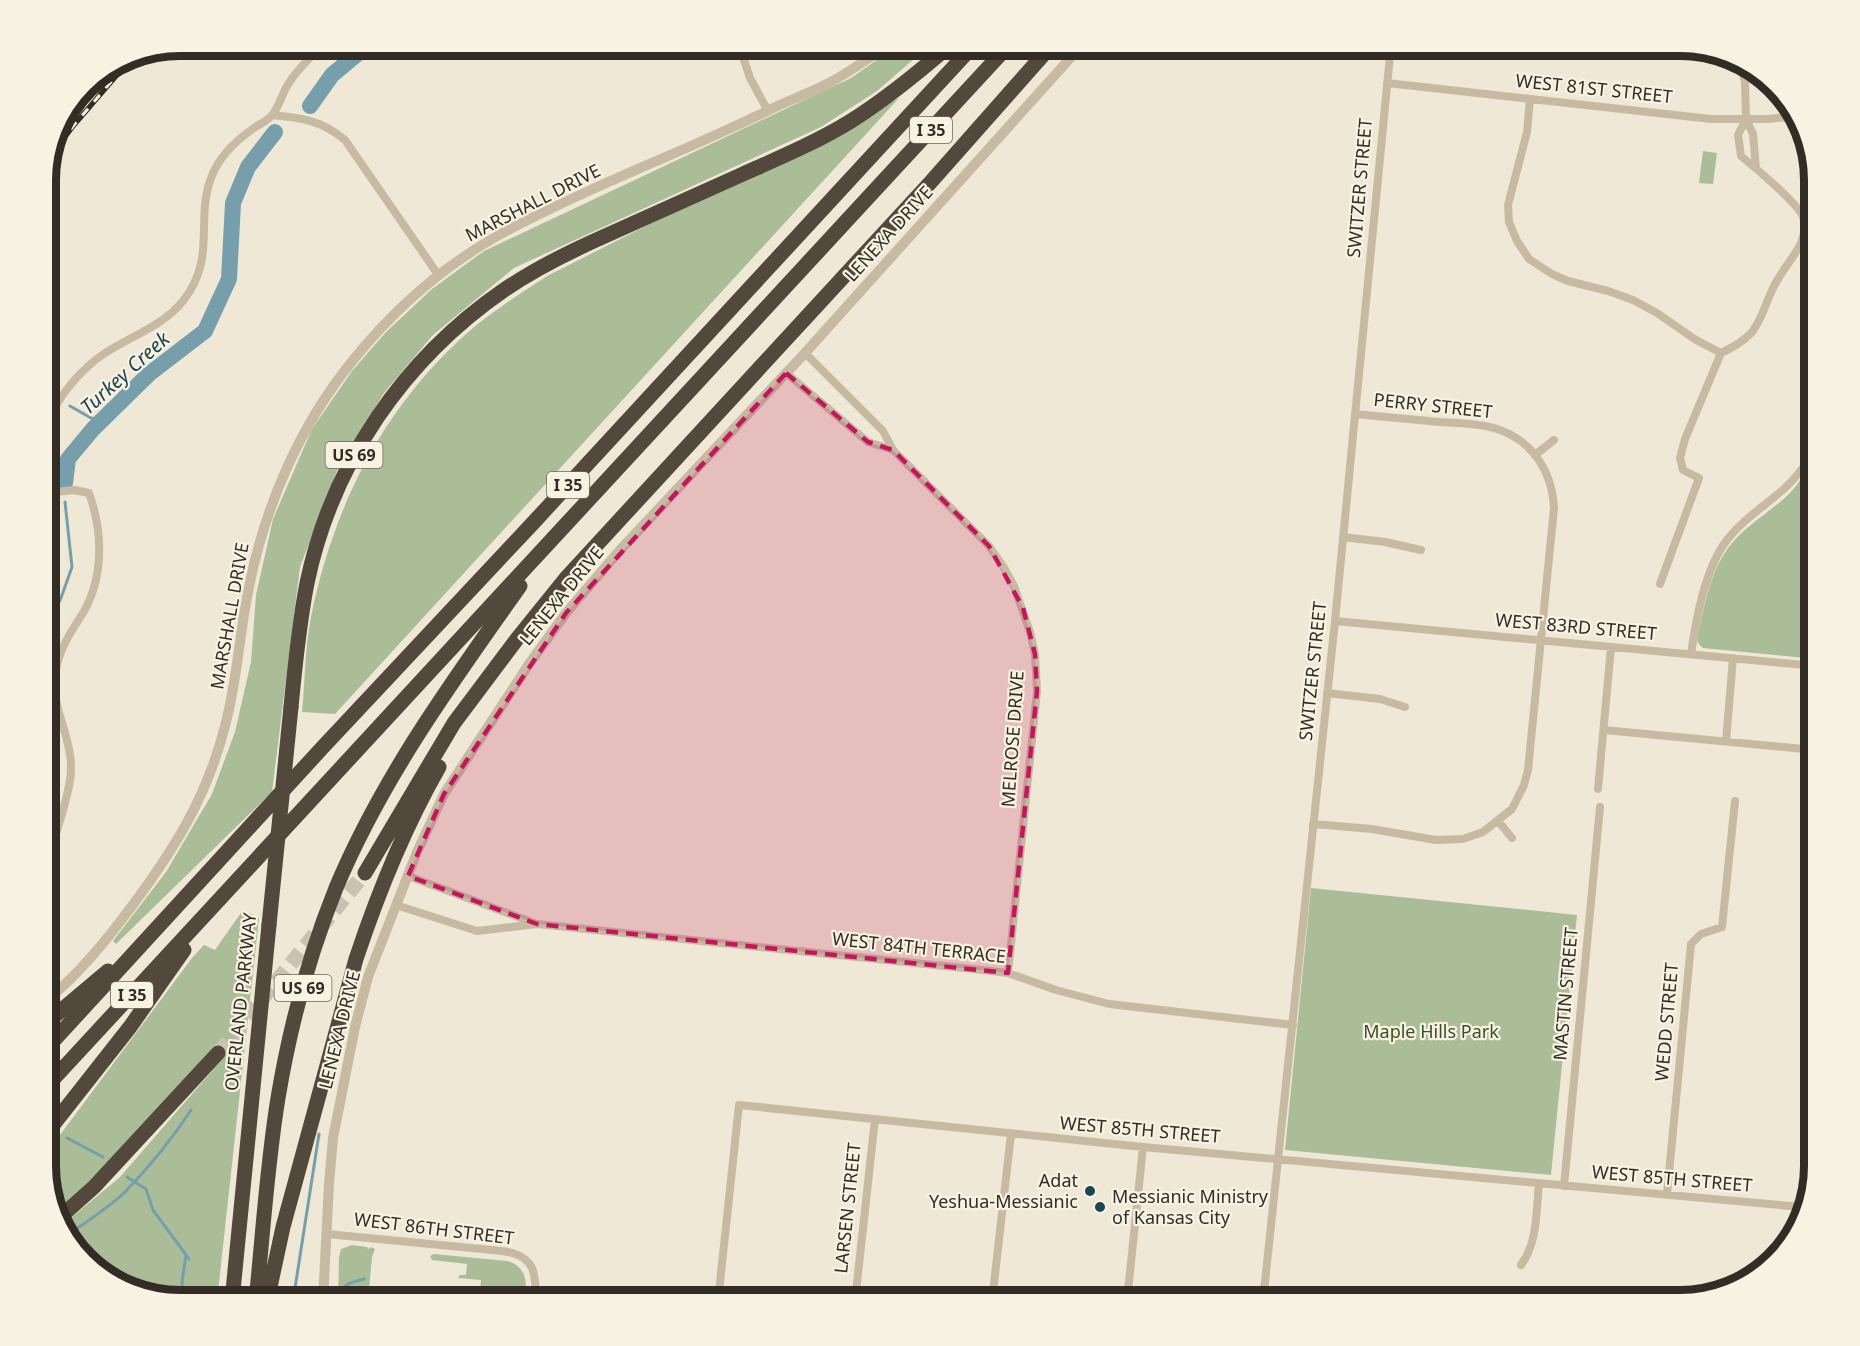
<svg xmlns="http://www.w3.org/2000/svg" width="1860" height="1346" font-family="'Noto Sans',sans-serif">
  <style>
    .green { fill: #aabd98 }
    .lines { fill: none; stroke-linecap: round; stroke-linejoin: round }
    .stream { stroke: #779fab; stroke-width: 3 }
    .river { stroke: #779fab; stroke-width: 16 }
    .motorway-tunnel { stroke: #c9c2b3; stroke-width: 15; stroke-dasharray: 15 8; stroke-linecap: butt }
    .minor { stroke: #c7baa3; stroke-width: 8 }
    .tertiary { stroke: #c7baa3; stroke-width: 10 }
    .motorway { stroke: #53483c; stroke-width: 15 }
    .rail-casing { stroke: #322c25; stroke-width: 5 }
    .rail { stroke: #f8f2e2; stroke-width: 3; stroke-dasharray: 9; stroke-linecap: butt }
    .motorway-bridge { stroke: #53483c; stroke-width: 15 }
    .marked { fill: #c2185b; fill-opacity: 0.2; stroke: #c2185b; stroke-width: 4.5; stroke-dasharray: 12 8; stroke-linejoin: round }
    .poi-dot { fill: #1c4452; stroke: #f8f2e2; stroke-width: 2 }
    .labels { text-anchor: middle; stroke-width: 4.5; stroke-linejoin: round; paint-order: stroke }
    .shield { fill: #f8f2e2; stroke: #6d675e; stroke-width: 1.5 }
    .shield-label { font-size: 16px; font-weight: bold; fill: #322c25 }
    .street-label { font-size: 18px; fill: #322c25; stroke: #f8f2e2 }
    .park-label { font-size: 18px; fill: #3a4f2a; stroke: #f8f2e2 }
    .poi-label { font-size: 18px; fill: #322c25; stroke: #f8f2e2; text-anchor: end }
    .water-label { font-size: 20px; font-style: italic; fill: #1c4452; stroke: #f8f2e2 }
    .rim { fill: none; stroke: #322c25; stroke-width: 8 }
  </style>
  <rect width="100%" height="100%" fill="#efe8d7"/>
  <path class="green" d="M898,45h32l-53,46 -56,36 -307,141 -81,67 -49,58 -46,75 -38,99 -28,225 -156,152 -3,-3 53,-69 46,-78 23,-62 16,-70 5,-67 17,-76 39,-90 40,-58 34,-39 46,-43 52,-38 367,-173z
    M899,98l-564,616 -33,-2c3,-29 3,-66 9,-95 22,-109 71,-208 155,-283 25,-22 54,-40 81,-58z
    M1703,151l14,2 -4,31 -14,-1z
    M1815,457v202l-112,-11 -5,-5 -1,-5c8,-32 13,-69 35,-95 16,-19 38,-31 56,-48 11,-11 19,-25 27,-38z
    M1311,888l266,27 -26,260 -266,-25z
    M243,910l16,8 -42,383h-38l-81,-27 -38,-47 60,-50 105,-121 -12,-9 -87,102 -71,64 -10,-38v-20l147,-197 12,-13 11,5z
    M352,1245l15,2 1,2 3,-2 4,2 -3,8 -4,44h-30l1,-44 2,-8z
    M434,1254l73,7c19,5 22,22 16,39l-44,1 2,-21 -23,-2 2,-3h6l1,-11 -35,-4 -2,-4z"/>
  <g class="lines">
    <path class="stream" d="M785,45l2,5
      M70,406l21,12 11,2
      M45,629l16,-31 11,-31 -7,-65
      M45,787c6,-14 6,-32 0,-46
      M67,1138l36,19
      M127,1177l19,12 7,21 36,49
      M66,1236c19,-13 45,-30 60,-45 24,-25 46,-52 65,-81
      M342,1293c2,-11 13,-11 22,-14
      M184,1301l-2,-19 4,-27
      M293,1301l26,-167"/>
    <path class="river" d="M310,106l22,-31 36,-30
      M65,483l3,-24 25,-30 56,-55 56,-43 24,-52 4,-76 15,-36 27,-35"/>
    <path class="motorway-tunnel" d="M218,1053l147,-180"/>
    <path class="minor" d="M739,45l11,33 18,33
      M1654,46l1,-1
      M1740,65l5,16 1,38 7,15 3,34
      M1387,83l324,36h57l30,-3
      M1530,99l-3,33 -19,73 1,17 8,19 12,18 23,15 16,7 40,10 25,9 24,13 39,27 25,13
      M272,115c30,3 49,5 73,25l94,136
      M805,353l78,78 10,19 96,96 14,20 11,20 16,46 5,22 2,37 -29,282
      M786,373l82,69 25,8
      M45,426c14,-30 32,-54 60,-73 26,-17 58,-27 78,-52 34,-43 12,-80 28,-123 8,-22 24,-37 43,-50 6,-4 15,-8 19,-14 6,-8 9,-19 14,-28 9,-15 23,-29 36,-41
      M1535,455l19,-15
      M1343,537l42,5 36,8
      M1660,584l39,-106 -16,-8 -3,-12 5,-19 36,-86c12,-6 22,-11 31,-21 12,-15 15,-36 26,-53 10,-18 33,-39 25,-62 -3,-12 -51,-52 -62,-61l-3,-21 8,-16
      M1335,621l480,45
      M1691,654c5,-35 14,-86 36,-114 21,-28 54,-42 74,-70 4,-4 9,-10 11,-15 2,-6 2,-13 3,-18
      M1327,693l53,6 25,8
      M1604,730l211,20
      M1726,741l7,-83
      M1598,789l13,-142
      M1498,821l14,17
      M1313,824l59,5 64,11 27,-1 20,-7 29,-23 12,-24 4,-15 26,-262c-2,-37 -22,-69 -60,-80 -17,-5 -37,-5 -55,-6 -28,-3 -56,-5 -84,-8
      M45,871c6,-19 11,-38 17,-57 4,-16 10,-33 9,-50 -1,-30 -20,-58 -16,-89 3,-24 15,-42 28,-62 21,-36 20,-81 6,-120l-15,-3 -29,3
      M408,876l126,47
      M396,905l81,26 60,-7 436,45 35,4 48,17 53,14 184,21
      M1564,1186l36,-379
      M1667,1194l24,-250 10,-10 21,-7 13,-126
      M327,1234l175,17c32,4 35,21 33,50
      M1521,1265c17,-23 15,-54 18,-82
      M718,1301l21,-196 404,42 658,60
      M855,1301l20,-182
      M992,1301l19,-167
      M1127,1301l16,-154
      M1263,1301l72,-680 56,-576"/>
    <path class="tertiary" d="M45,1002c34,-28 61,-61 87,-96 43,-58 75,-109 93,-180 12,-44 14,-89 23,-134 16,-84 51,-166 106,-233 38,-47 85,-89 138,-120 33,-19 68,-35 103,-51 58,-26 117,-50 174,-78 18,-9 38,-16 56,-25 22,-11 43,-26 63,-40
      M323,1301l6,-117 4,-46 22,-111 13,-50 49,-125 27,-58 85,-130 37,-51 54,-63 185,-197 277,-308"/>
    <path class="motorway" d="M291,707c4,-42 8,-83 16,-124 25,-120 97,-224 197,-293 31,-21 67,-39 101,-54 46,-21 92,-41 138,-62 36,-16 74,-32 108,-53 35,-22 68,-49 99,-76
      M365,873l89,-150 63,-84 50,-62 362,-393 123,-139
      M45,1024l63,-53
      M45,1050l277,-302 211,-225 441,-478
      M45,1088l964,-1043
      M45,1135l85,-108 54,-77
      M57,1220l37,-33 124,-134
      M232,1301l37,-376
      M256,1301c7,-68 11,-136 22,-203 12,-72 31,-143 58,-210 46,-110 116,-206 184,-302
      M267,1301l16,-74 73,-268c22,-66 48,-131 83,-192"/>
    <g class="rail-casing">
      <path id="rail" d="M49,158l25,-33 61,-71"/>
    </g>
    <use href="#rail" class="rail"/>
    <path class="motorway-bridge" d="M269,925l22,-218"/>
  </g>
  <path class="marked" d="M786,373l82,69 25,8 96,96 34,62 12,46 2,37 -29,282 -471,-49 -129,-48 36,-82 122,-181z"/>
  <g class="poi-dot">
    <circle cx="1090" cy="1191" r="6"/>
    <circle cx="1100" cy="1207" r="6"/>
  </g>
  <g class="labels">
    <g class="shield">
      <rect x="910" y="117" width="42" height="26" rx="4.5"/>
      <rect x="325.5" y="442" width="57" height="26" rx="4.5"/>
      <rect x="547" y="472" width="42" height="26" rx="4.5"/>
      <rect x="274.5" y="975" width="57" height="26" rx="4.5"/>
      <rect x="111" y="982" width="42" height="26" rx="4.5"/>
    </g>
    <g class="shield-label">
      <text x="931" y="136">I 35</text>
      <text x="354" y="461">US 69</text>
      <text x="568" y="491">I 35</text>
      <text x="303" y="994">US 69</text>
      <text x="132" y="1001">I 35</text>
    </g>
    <g class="street-label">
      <text transform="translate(1594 89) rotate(6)" y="6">WEST 81ST STREET</text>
      <text transform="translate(1360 188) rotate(-85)" y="6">SWITZER STREET</text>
      <text transform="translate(533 203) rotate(-27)" y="6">MARSHALL DRIVE</text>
      <text transform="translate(889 234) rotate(-48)" y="6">LENEXA DRIVE</text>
      <text transform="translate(1433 406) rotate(6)" y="6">PERRY STREET</text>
      <text transform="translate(562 596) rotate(-51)" y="6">LENEXA DRIVE</text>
      <text transform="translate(230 616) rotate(-80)" y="6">MARSHALL DRIVE</text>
      <text transform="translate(1576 627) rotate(5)" y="6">WEST 83RD STREET</text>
      <text transform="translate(1313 671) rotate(-84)" y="6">SWITZER STREET</text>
      <text transform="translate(1013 739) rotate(-86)" y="6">MELROSE DRIVE</text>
      <text transform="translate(919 948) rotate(6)" y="6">WEST 84TH TERRACE</text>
      <text transform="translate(1566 994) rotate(-85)" y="6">MASTIN STREET</text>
      <text transform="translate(241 1002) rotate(-84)" y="6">OVERLAND PARKWAY</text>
      <text transform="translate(1667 1022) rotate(-85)" y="6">WEDD STREET</text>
      <text transform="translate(340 1030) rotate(-76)" y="6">LENEXA DRIVE</text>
      <text transform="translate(1140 1130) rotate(5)" y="6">WEST 85TH STREET</text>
      <text transform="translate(1672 1179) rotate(5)" y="6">WEST 85TH STREET</text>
      <text transform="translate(848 1208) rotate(-84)" y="6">LARSEN STREET</text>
      <text transform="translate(434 1229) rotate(7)" y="6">WEST 86TH STREET</text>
    </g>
    <g class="park-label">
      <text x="1431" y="1038">Maple Hills Park</text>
    </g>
    <g class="poi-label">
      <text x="1078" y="1187">Adat<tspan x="1078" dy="21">Yeshua-Messianic</tspan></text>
      <text x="1112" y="1203" text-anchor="start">Messianic Ministry<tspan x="1112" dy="21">of Kansas City</tspan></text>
    </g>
    <g class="water-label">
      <text transform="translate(125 373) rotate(-42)" y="7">Turkey Creek</text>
    </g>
  </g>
  <path d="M0 0H1860V1346H0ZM180 56H1680A124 124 0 0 1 1804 180V1166A124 124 0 0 1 1680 1290H180A124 124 0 0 1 56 1166V180A124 124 0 0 1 180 56Z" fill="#f8f2e2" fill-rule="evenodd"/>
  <path class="rim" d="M180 56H1680A124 124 0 0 1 1804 180V1166A124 124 0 0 1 1680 1290H180A124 124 0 0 1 56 1166V180A124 124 0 0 1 180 56Z"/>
</svg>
